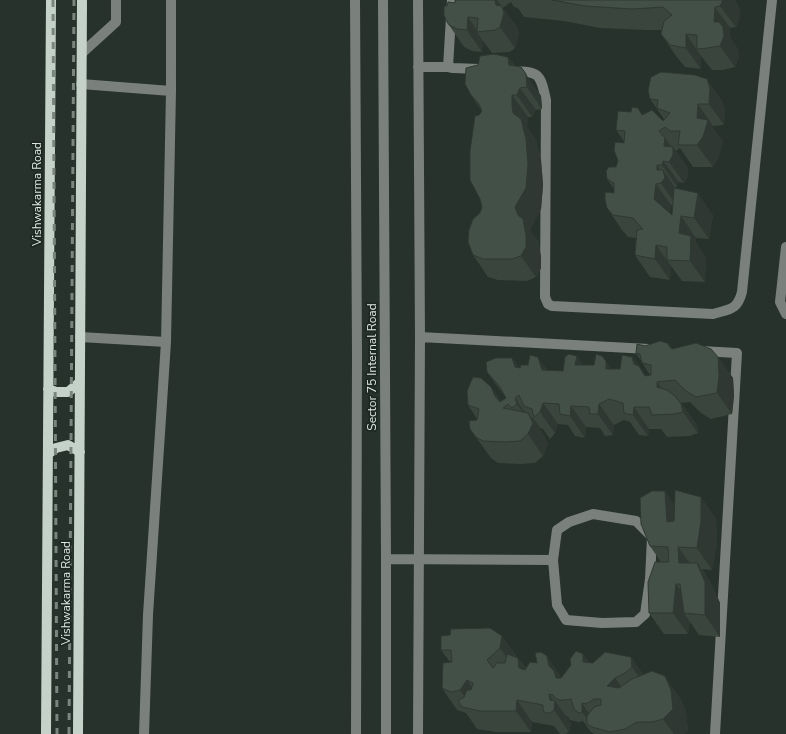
<svg xmlns="http://www.w3.org/2000/svg" width="786" height="734" font-family="'Nunito Sans',sans-serif">
  <style>
    .lines { fill: none; stroke-linecap: round; stroke-linejoin: round }
    .minor { stroke: #7a807c; stroke-width: 10 }
    .major { stroke: #c5d2c9; stroke-width: 10 }
    .rail { stroke: #7a857e; stroke-width: 3; stroke-dasharray: 7 7; stroke-linecap: butt }
    .wall { fill: #3a453e; fill-rule: evenodd }
    .shaded-wall { fill: #2f3832 }
    .building { fill: #435048; stroke: #2f3832 }
    .labels { text-anchor: middle; stroke-width: 3.5; stroke-linejoin: round; paint-order: stroke }
    .street-label { font-size: 12px; fill: #e0e8e3; stroke: #1c2821 }
  </style>
  <rect width="100%" height="100%" fill="#26322b"/>
  <g class="lines">
    <path class="minor" d="M355,0l2,355 -1,379
      M383,0l3,559v175
      M418,0l2,337 -2,397
      M452,0l-4,67 5,1 26,1
      M82,53l34,-31v-22
      M418,67h30
      M511,71c28,1 29,1 35,29l-1,197 3,7 4,2 161,8c16,-5 24,-3 29,-22l30,-292
      M81,84l90,7
      M786,247l-6,55 6,12
      M80,337l86,5
      M420,337l229,12
      M701,351l36,2 -22,381
      M386,559l167,1 4,-30 12,-8 24,-8 43,7 16,16 -2,42 -5,35 -9,8 -34,1 -36,-3 -9,-15 -4,-45
      M144,734l4,-119 18,-273 5,-251v-91"/>
    <path class="major" d="M48,389l8,3h12l12,-10
      M48,454l8,-6 12,-3 12,7
      M46,734l5,-734
      M78,734l4,-734"/>
    <path class="rail" d="M53,0l4,734
      M69,734l5,-734"/>
  </g>
  <path class="wall" d="M455,0h280l5,10 -1,11 -3,6 -6,1v9l8,12 1,9 -4,9 -12,3h-11l-11,-14v13l-16,-2 -9,-11 -15,-22 1,-4h-15l-47,-2 -36,-7 -40,-4 -6,-9 -4,-1 -3,-5 -8,6 14,19 2,8 -4,13 -5,4 -18,1 -9,-12 -1,11 -10,-1 -8,-4 -15,-22 -2,-19 8,-3z
    M508,57l7,9 26,30 1,13 -6,1 -4,7h-4l-1,10 9,13 5,20 2,25 -2,24 -10,19v3l7,10 3,16v11l-5,9 -9,4 -29,-1 -10,-3 -15,-22 7,-42 2,-6 -3,-92 3,-4 -11,-16 7,-30z
    M707,79l15,22 3,8 -1,16 -11,1v2l10,13 -5,18 -5,8h-20l-13,-19 -4,3 12,17v9l-4,6 -5,-1 -2,5h-2l1,1 37,27 -4,24 -13,-1v4l10,16 -1,24 -23,-1 -11,-15 -1,14 -20,-3 -15,-22 1,-17 -8,-1 -6,-7 -15,-22 7,-15v-4l-7,-10 9,-12 2,-6 6,-20 -8,-11 15,-18 7,-4 5,7 20,6 1,-2 -14,-20zM671,205h2l-1,10 -2,-2z
    M645,346l27,3 46,8 15,21 1,18 -2,18 -21,5 -10,-6 -11,-11 -9,1 16,22 1,8 -8,3 -23,1 -6,-8h-12l-1,7 -9,-1 -9,-13 -6,-2 -10,5 -1,10 -8,1 -5,-8 -14,-1 -1,11 -10,-2 -7,-11 -10,-1 -3,9 -5,6 -7,-10 -3,-1 -7,-10h-1l12,17 4,10 -5,11 -8,7 -15,1 -22,-1 -7,-5 -21,-29 7,-9v-1l-9,-14 23,-18 10,14 5,-3 -19,-26 25,-14 7,10 44,3 21,-6h10l8,-9 9,13h9l12,-12 14,19 4,-1 -14,-22z
    M665,491l9,14 42,13 1,25 -5,27 -10,-1 10,16 8,18v34l-21,-2 -9,-13 -2,12h-24l-15,-21 12,-51 -11,-16z
    M502,636l15,21 1,1 8,10 36,9 21,-23 6,9h4l38,-6 12,18 37,23 6,14 2,18 -4,4h-90l-4,-3 -7,-10 -4,1 -5,-1 -4,-1 -2,-3 -2,-1 5,7 -2,9 -3,2h-6l-6,-8 -22,-4 -1,10h-35l-19,-3 -11,-16 -9,-3 -15,-22 8,-26 -9,-12z"/>
  <path class="shaded-wall" d="M495,0h2l20,27 2,8 -4,13 -15,-21 -4,-22z
    M723,0h12l5,10 -1,11 -3,6 -16,-21z
    M715,7l15,21v9l8,12 1,9 -4,9 -15,-21 -6,-24z
    M468,17l10,15h-1l6,9 -1,11 -15,-22z
    M686,34l15,22v13l-15,-21z
    M508,57l15,22 -14,-14z
    M521,67l20,29 1,13 -15,-22z
    M707,79l15,22 3,8 -1,16 -15,-21z
    M520,88l16,22 -4,7 -15,-22z
    M512,95l16,22 -1,10 9,13 5,20 2,25 -2,24 -10,19v3l7,10 3,16v11l-5,9 -15,-21 -3,-41 -3,-8 -2,-94 -1,-7z
    M698,104l15,22v2l10,13 -5,18 -5,8 -16,-22v-27z
    M665,138l8,11v-2l15,21v9l-4,6 -15,-21 -5,-16z
    M663,161l16,21 -2,5 -15,-22z
    M657,165l7,11 -1,-6 15,22 -2,13 -15,-22 -4,-13z
    M656,184l15,21 -2,15 -15,-21z
    M698,193l15,22 -4,24 -15,-21z
    M681,216l15,22v4l10,16 -1,24 -15,-21 -11,-28z
    M656,245l15,21 -1,14 -15,-21z
    M577,356l15,21 -17,-12z
    M538,357l16,22 -12,-9z
    M632,357l13,18 -6,-9 15,21 -20,-23z
    M718,357l15,21 1,18 -2,18 -15,-21z
    M512,358l15,21 -12,-12z
    M606,361l15,22 -15,-14z
    M657,382l15,22 -15,-17z
    M491,387l14,20 -2,1 -8,-12z
    M515,398l15,22 2,6 -15,-22z
    M543,403l15,21 -3,9 -15,-21z
    M599,404l15,21 -1,10 -15,-21z
    M681,404l16,21 1,8 -15,-21z
    M571,406l15,21 -1,11 -15,-22z
    M634,407l15,22 -1,7 -15,-21z
    M528,413l16,22 4,10 -5,11 -15,-22z
    M665,491l15,22 2,30 -15,-21z
    M701,497l15,21 1,25 -5,27 -15,-22z
    M678,547l16,22 -15,-6z
    M697,563l15,22 8,18v34l-15,-22z
    M676,584l15,21 -7,8 6,9 -2,12 -15,-21z
    M502,636l15,22 -2,12 -15,-22z
    M583,654l15,22 -15,-14z
    M547,656l15,22h-6l-7,-12z
    M631,657l15,21 1,11 -15,-22z
    M518,658l15,21 -14,-11z
    M665,676l15,22 6,14 2,18 -4,4h-10l-11,-15z
    M615,678l15,21 -23,-13z
    M467,680l15,21 -9,8 -13,-19z
    M549,694l6,10v-3l16,22 -2,9 -15,-22 -4,-10z
    M517,700l15,22 -1,10 -15,-21z
    M582,703l15,22 -4,2 -11,-15z"/>
  <path class="building" d="M455,0h40l1,5 6,1 2,7 -4,14 -5,3 -18,2 1,-14 -10,-1 -1,13 -10,-1 -8,-4 -3,-5 -2,-5v-9h3l1,-4 7,1z
    M552,0h171l-3,6 -5,1 -1,15h5l4,5 1,9 -4,10 -13,2 -10,1v-14l-11,-1v14l-16,-3 -9,-11 3,-13 8,-6 -9,-8 -31,2 -47,-3z
    M494,54l14,3 1,8 12,2 5,7 1,13 -7,1 -3,7h-5v11l1,7 8,6 5,20 2,25 -2,24 -11,19 3,8 5,4 3,16v12l-5,9 -9,3h-29l-10,-4 -5,-13 1,-12 4,-11 7,-6 2,-6 -2,-8 -10,-19v-29l5,-35 4,-1 3,-4 -3,-7 -8,-9 -6,-11 1,-16 12,-3 2,-9z
    M661,72l34,3 12,4 3,9 -1,16h-11l-1,14 11,2 -5,17 -6,8h-19l2,-14h-10l-5,-4 -6,4 6,7 -1,8 9,1v8l-4,7 -6,-1 -1,4h-5v5h6l2,8 -4,5 -5,1 -2,15 18,16 2,-27 24,5 -4,25 -13,-2 -2,17 12,3 -1,25 -23,-1v-13l-11,-2 -1,14 -20,-4 2,-25 6,-1 -10,-11 -20,-3 -6,-7 -2,-8v-8l9,1v-10l-7,-4 -1,-8 3,-4h7l2,-6 -4,-11 1,-8 9,1 1,-12 -9,-1 2,-19 13,1 1,-5 6,1 4,7 10,-5 11,11 7,-8 -13,-5 1,-8 -8,-1 -2,-9 3,-13z
    M660,341l7,2 5,6 24,-6 15,6 7,8 1,18 -2,18 -21,4 -10,-6 -11,-11 -18,2v5l10,3 9,7 5,7 2,8 -8,2 -23,1 -3,-8h-15l-1,8 -9,-2 -1,-10 -14,-4 -10,5 -1,10h-8l-1,-7 -18,-1 -1,10 -10,-2 -1,-10 -16,-1 -3,9 -6,5 -2,-8 -8,-3 -5,-11 -4,3 2,6 -5,4 -4,-4 -5,4 25,5 5,10 -5,11 -8,7 -15,1 -22,-1 -7,-4 -6,-8 -1,-8 8,-1 2,-11 -11,-4 -1,-14 6,-14 8,1 10,9 4,9 5,6 6,-4 -6,-11 -13,-15 -1,-10 10,-4h16l3,9 5,1 1,-3h7l2,-10 8,2 4,13 21,1 2,-14 4,-3 8,2 -2,9h19l2,-11 6,2 4,5v8h14l2,-14 10,2 2,7 5,2 6,10 6,-1v-10l-9,-2 -2,-9 -4,-1 1,-9 8,2z
    M675,490l26,7v24l-4,27 -19,-1 1,16h18l8,19v33l-21,-2 -4,-29h-4l-3,29h-24l-1,-31 7,-20h14l-1,-15 -18,-1 -9,-22 -1,-26 12,-7h13l2,31 7,-1z
    M490,628l12,8 -2,12 -13,12 6,8 4,-5h8l2,-9 11,4 1,10 6,2 5,-8 7,1 -2,-10 6,-1 6,4 2,10 5,5 2,7h5l10,-13 -1,-6 6,-8 7,3v8l10,1 12,-11 26,5 1,10 -7,6 -10,5 -8,8 12,2 13,-9 20,-8 13,5 6,14 2,19 -10,10 -11,3h-15l-12,7 -15,3 -18,-5 -5,-3v-8l7,-9 7,-2v-6h-7l-8,5 -4,-1v9l-3,1 -5,-4 -3,-10 -7,1h-5l-4,-2 -2,-3 -4,-1 1,6 5,1 -1,9 -4,3h-5l-2,-3v-5l-26,-5 -1,11h-36l-18,-4 -4,-6 6,-4 3,-7h4l2,-7 -6,-3 -7,10 -9,2 -9,-4 1,-25 9,-1 -1,-12h-10v-14l9,-1 1,-6z"/>
  <g class="labels">
    <g class="street-label">
      <text transform="translate(37 194) rotate(-90)" y="4">Vishwakarma Road</text>
      <text transform="translate(372 367) rotate(-90)" y="4">Sector 75 Internal Road</text>
      <text transform="translate(66 593) rotate(-90)" y="4">Vishwakarma Road</text>
    </g>
  </g>
</svg>
